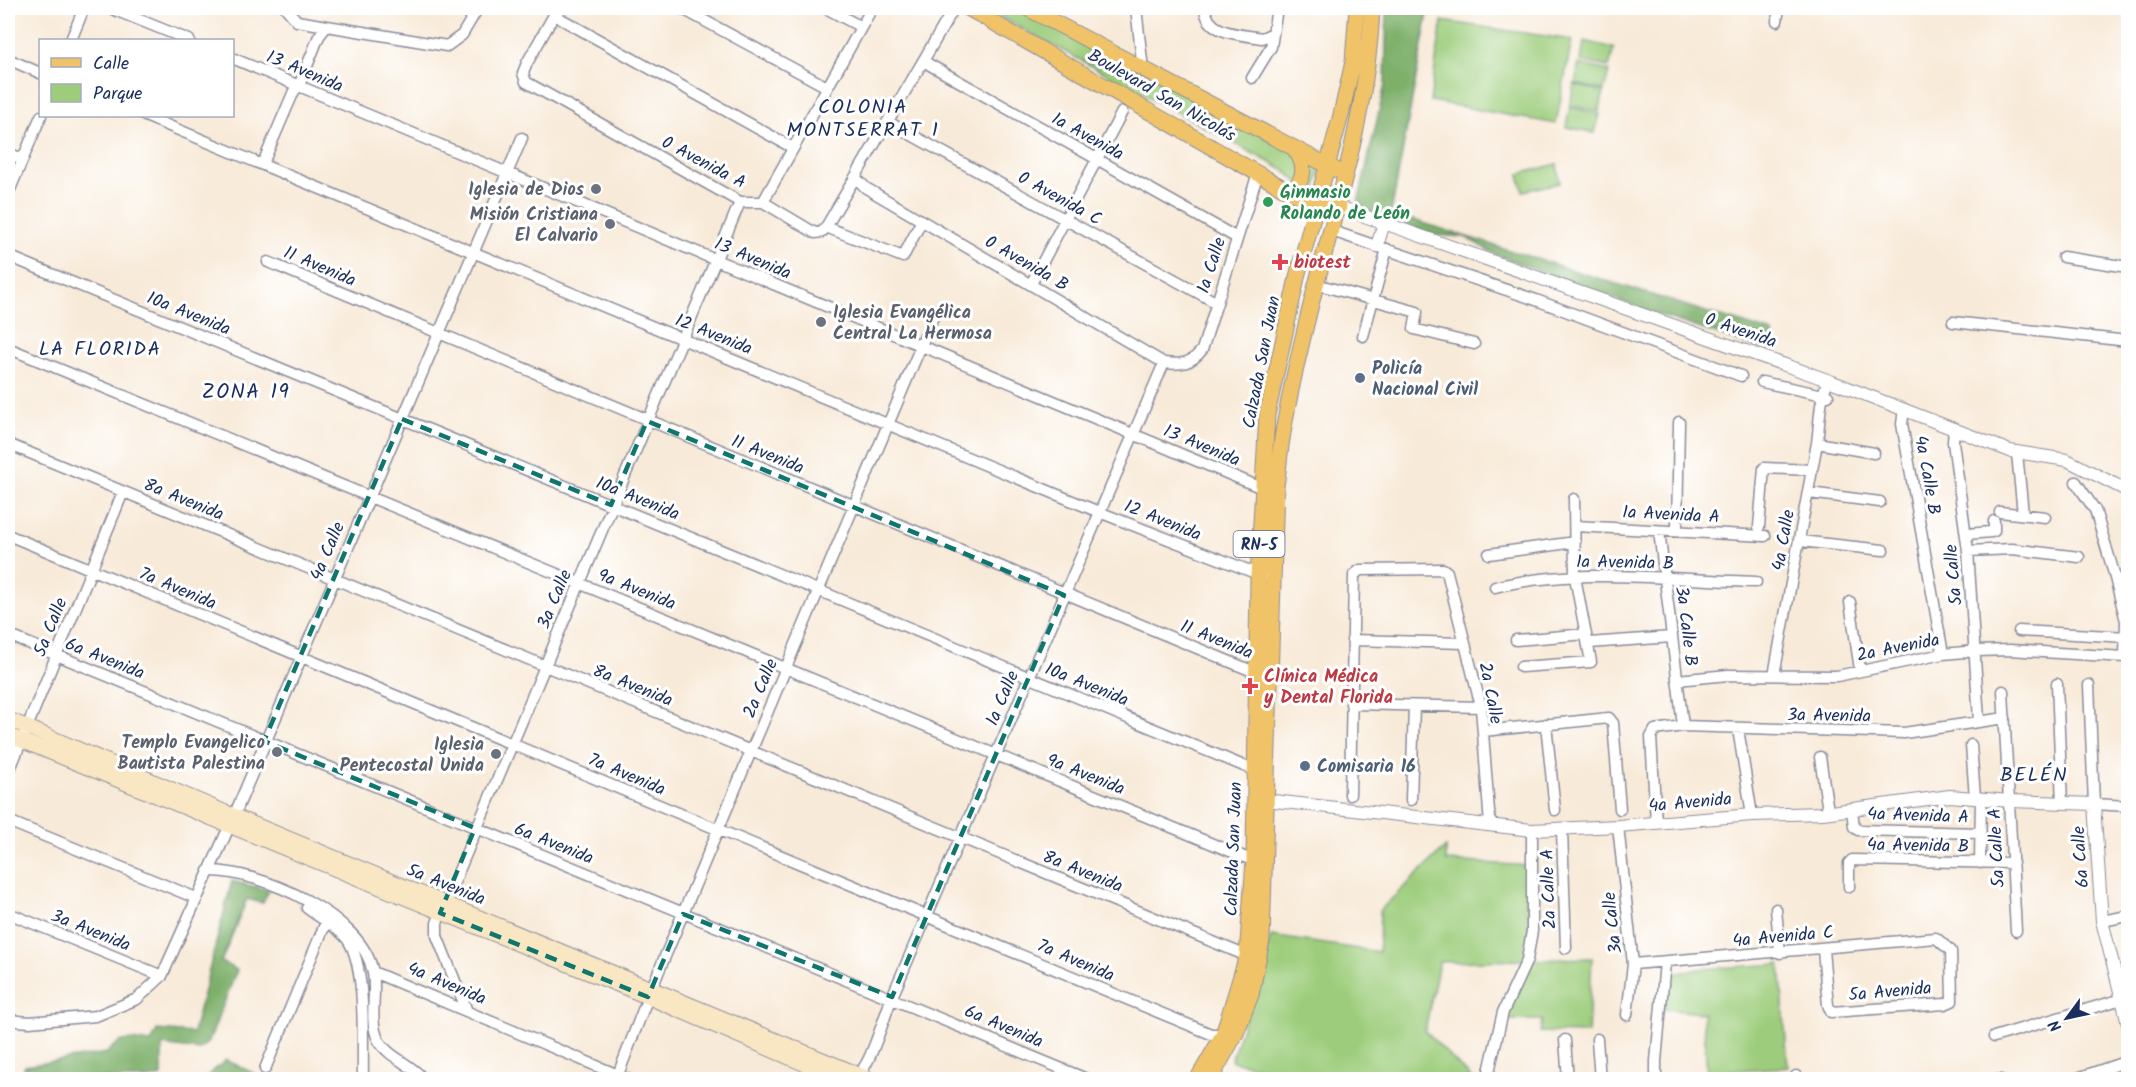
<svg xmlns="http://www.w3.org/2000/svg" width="2136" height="1087" font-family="Kalam,sans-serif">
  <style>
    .green { fill: #9dcd7b; stroke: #5c7e6c; stroke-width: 1.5 }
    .forest { fill: #7eb06b; stroke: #4c7064; stroke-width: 1.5 }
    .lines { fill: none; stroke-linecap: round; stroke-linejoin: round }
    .minor-casing { stroke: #8a8c9b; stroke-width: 13 }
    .tertiary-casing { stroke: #8a8c9b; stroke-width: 14 }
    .secondary-casing { stroke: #8a8c9b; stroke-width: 16 }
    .primary-casing { stroke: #8a8c9b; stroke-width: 17 }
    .minor { stroke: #fff; stroke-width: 10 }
    .tertiary { stroke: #fff; stroke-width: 12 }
    .secondary { stroke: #f9e7c3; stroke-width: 14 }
    .primary { stroke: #f0c369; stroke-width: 15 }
    .marked { fill: none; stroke: #0f766e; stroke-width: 4.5; stroke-dasharray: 12 8; stroke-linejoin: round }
    .worship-dot { fill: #6b7280; stroke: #fff; stroke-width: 2 }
    .leisure-dot { fill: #2e9e5b; stroke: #fff; stroke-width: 2 }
    .health-dot { fill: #e0444e; stroke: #fff; stroke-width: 2 }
    .service-dot { fill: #5c6f8a; stroke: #fff; stroke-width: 2 }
    .labels { text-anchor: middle; stroke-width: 6; stroke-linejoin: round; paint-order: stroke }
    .shield { fill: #fff; stroke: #5f6d8e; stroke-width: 1.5 }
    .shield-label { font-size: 16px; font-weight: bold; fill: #1b2f5e }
    .street-label { font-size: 18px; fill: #1b2f5e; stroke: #fff }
    .worship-label { font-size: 18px; font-weight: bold; fill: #5b616d; stroke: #fff; text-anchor: end }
    .leisure-label { font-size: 18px; font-weight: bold; fill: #27864d; stroke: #fff; text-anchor: start }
    .health-label { font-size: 18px; font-weight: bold; fill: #be3a42; stroke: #fff; text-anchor: start }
    .service-label { font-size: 18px; font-weight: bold; fill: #4e5e75; stroke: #fff; text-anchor: start }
    .neighbourhood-label { font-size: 20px; letter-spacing: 1.5px; fill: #1b2f5e; stroke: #fff }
    .quarter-label { font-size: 21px; letter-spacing: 1.5px; fill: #1b2f5e; stroke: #fff }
  </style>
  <rect width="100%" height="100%" fill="#fff"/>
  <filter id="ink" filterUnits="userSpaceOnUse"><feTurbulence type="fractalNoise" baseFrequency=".0167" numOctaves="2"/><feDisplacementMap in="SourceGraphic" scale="12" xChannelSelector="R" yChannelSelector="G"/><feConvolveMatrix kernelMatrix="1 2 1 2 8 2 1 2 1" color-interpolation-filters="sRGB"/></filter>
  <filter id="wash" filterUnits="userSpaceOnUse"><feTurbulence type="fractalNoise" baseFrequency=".008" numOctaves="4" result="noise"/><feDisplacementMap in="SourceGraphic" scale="24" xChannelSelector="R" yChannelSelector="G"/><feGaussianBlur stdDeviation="1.35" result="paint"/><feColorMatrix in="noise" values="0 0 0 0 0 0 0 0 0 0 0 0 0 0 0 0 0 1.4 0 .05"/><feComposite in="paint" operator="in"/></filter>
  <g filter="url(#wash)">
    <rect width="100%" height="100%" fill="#f8ead8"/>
    <path class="green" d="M984,8h35l302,155 -5,29 -8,-2 -26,-21z
      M1442,21l130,19 -16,84 -126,-23z
      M1584,41l30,7 -5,19 -28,-6z
      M1579,64l30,7 -5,19 -29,-6z
      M1574,85l30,7 -5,19 -29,-6z
      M1570,107l30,7 -5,19 -29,-6z
      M1557,164l3,19 -37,8 -4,-17z
      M1446,847v14l86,5 -5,94 65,-2 -4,75 -48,-1 2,-12h-41l25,-60 -87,2 -14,69 47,48h-157l-84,-18 40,-125 108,16 1,-42z
      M1780,964l8,103 -81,5 -4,-59 -39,-4 3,-34 33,-6z"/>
    <path class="forest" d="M1387,8h42l-38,205 382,120 -5,18 -118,-39 -153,-57 -32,-18 -32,-2 -72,-27 -3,-5 27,-118z
      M232,881l37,9 -6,13 -16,-4 -26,63 16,8 -28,71 -10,9 -37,-5v31l-13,3h-130l6,-13 82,-13c16,-18 22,-13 44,-10l6,-13 36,3z
      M226,1060l33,16 -1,3h-54z"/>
  </g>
  <g filter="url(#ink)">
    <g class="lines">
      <g class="minor-casing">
        <path id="minor" d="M110,8l79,32
          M286,8l11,13 150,25 15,-11 16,-27
          M558,8l-31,55 -4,10 3,9 214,120h23l52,31 7,-1 4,-5 77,30 18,-35
          M681,8l146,79
          M826,8l35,19
          M1136,8l7,62
          M1205,8c2,27 36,26 57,30l11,-5
          M554,15l239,133
          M1777,21l2,-13
          M71,40l13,-32
          M232,58l1030,430
          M8,59l32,14
          M923,61l314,177
          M1252,78l19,-31 6,-39
          M145,116l954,396 164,64
          M888,122l329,181
          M8,153l14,6
          M263,163l31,-72 5,-5 20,-50 8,-10
          M855,177l11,11 298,175c17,2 27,1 38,-13l56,-177
          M8,194l33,-78
          M763,202l109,-194
          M826,227l128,-219
          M1332,231l204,69 205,76
          M8,256l1248,515
          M2063,257l65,10
          M268,262l989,411
          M1031,284l91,-172
          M1316,284l101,28 -3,17 60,15
          M1953,322l175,19
          M1363,336l24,-87
          M8,348l1246,513
          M1762,382l66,14
          M1904,409l-2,15 41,230
          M1954,428l-1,14 15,109 11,169
          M1817,443l57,10
          M8,444l1239,512
          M2017,453l6,61
          M1809,493l71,9
          M2000,512l45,5
          M1575,526l190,10
          M1759,527l5,-59 48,2
          M1677,530l2,-108
          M1659,531l24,195
          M1967,534l24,-2 3,-1v-10
          M8,535l1203,499h17
          M1800,541l83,9
          M1968,551l44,-2 67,8
          M1489,554l86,-12
          M1495,587c79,-20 179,-7 261,-5
          M1850,602l10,68
          M2019,631l109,6
          M8,635l1081,445
          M1352,640l112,3
          M1516,640l70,-6
          M1589,643l83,-6
          M1521,667l70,-5 -16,-85 -1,-78
          M1774,675l43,-232c3,-22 2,-42 11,-63
          M1677,680l51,-5 109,1 106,-22 33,-3 34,-1 115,7 1,-36 -13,-51 -18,-60 -19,-28
          M2057,684l5,119
          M2089,685l5,119 34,2
          M2003,691l13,240
          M1351,704l130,3
          M1546,724l9,86
          M1738,729l14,86
          M1483,731l126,-13 4,5 7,86
          M1971,745l4,52
          M1820,757l8,54
          M8,774l115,-282
          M1350,795l4,-220 6,-5 83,-1 4,3 34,135 9,118
          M1411,800l3,-94
          M1852,810l2,17 4,3 122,3
          M8,821l188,77
          M1656,822l-5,-85 4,-7 28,-4 221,7 101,-15
          M1618,826l15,138 -6,51
          M1562,829l4,119
          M1980,863l1,-65
          M208,871c52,-1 156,45 165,102 4,21 -5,49 6,68 10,17 33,23 45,39
          M1849,887v-24l3,-3 161,3
          M307,908c13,10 31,19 41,32 19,28 14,104 15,140
          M1776,909l4,44
          M8,913l154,63
          M2102,921l26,-5
          M1633,964l303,-26 15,13 1,50 -7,3 -114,8 -3,-7 -5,-55
          M373,972l257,108
          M467,1011l-30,-75v-13l303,-721
          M8,1020l21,2 67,-6 41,-17 25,-23 72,-160 288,-678
          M1994,1037l128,-38
          M1597,1039l3,41
          M1565,1040l3,40
          M864,1067c8,-9 22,-55 28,-70l272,-634
          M265,1069l61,-147
          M1796,1076l2,4
          M616,1080l32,-83 288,-687
          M1487,1080l16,-68 24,-52 5,-29v-101
          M1656,1080v-19l9,-99
          M1982,1080h19
          M2072,1080l56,-19"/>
      </g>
      <g class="tertiary-casing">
        <path id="tertiary" d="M1339,207l494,175 177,69 57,9 61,31
          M1377,246l7,-23
          M1257,799l275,31 86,-4 134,-11 71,-2 127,-17 60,5 84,3 8,117 26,102"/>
      </g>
      <g class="secondary-casing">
        <path id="secondary" d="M8,719l226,97 638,264
          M8,735l640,262 194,83"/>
      </g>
      <g class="primary-casing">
        <path id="primary" d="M968,8l322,184 26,12 23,3
          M1027,8l309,162
          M1290,192c15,-12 17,-26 5,-42
          M1197,1080l26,-45 24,-79 7,-95 4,-285 9,-161 31,-142 43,-158 12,-53 4,-54
          M1210,1080l26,-47 15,-38 11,-55 14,-454c3,-19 4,-39 8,-59 8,-48 20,-95 32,-142 25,-94 52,-180 56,-277"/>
      </g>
      <use href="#minor" class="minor"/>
      <use href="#tertiary" class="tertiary"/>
      <use href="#secondary" class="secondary"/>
      <use href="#primary" class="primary"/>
    </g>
  </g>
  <path class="marked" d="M402,419l209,86 36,-84 417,174 -172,402 -209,-83 -35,83 -208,-84 35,-85 -211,-87z"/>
  <g class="worship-dot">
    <circle cx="596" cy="189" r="6"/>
    <circle cx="610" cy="224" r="6"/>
    <circle cx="821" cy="322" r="6"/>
    <circle cx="277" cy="752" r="6"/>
    <circle cx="496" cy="754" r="6"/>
  </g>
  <circle class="leisure-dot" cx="1268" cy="202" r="6"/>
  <g class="health-dot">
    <path d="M1277 253h6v6h6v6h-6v6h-6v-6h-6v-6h6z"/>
    <path d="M1247 677h6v6h6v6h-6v6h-6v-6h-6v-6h6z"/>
  </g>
  <g class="service-dot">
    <circle cx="1360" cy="378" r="6"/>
    <circle cx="1305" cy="766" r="6"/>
  </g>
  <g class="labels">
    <rect class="shield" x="1233.5" y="531" width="51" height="26" rx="4.5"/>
    <g class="shield-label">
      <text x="1259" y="550">RN-5</text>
    </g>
    <g class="street-label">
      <text transform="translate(305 71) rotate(23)" y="6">13 Avenida</text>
      <text transform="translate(1162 95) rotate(30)" y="6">Boulevard San Nicolás</text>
      <text transform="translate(1088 136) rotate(29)" y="6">1a Avenida</text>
      <text transform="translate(704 162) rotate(28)" y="6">0 Avenida A</text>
      <text transform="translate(1060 198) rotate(29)" y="6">0 Avenida C</text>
      <text transform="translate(753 258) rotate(23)" y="6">13 Avenida</text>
      <text transform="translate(1027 263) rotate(30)" y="6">0 Avenida B</text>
      <text transform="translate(1211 265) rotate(-72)" y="6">1a Calle</text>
      <text transform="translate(320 266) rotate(23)" y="6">11 Avenida</text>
      <text transform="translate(189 313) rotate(22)" y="6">10a Avenida</text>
      <text transform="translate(1741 330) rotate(19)" y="6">0 Avenida</text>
      <text transform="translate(714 334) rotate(22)" y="6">12 Avenida</text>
      <text transform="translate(1261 362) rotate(-79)" y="6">Calzada San Juan</text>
      <text transform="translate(1202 445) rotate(23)" y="6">13 Avenida</text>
      <text transform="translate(768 454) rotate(22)" y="6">11 Avenida</text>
      <text transform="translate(1928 475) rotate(80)" y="6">4a Calle B</text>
      <text transform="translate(638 498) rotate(22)" y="6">10a Avenida</text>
      <text transform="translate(184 499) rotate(22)" y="6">8a Avenida</text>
      <text transform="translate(1671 514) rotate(3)" y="6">1a Avenida A</text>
      <text transform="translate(1163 520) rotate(22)" y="6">12 Avenida</text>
      <text transform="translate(1783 540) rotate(-80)" y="6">4a Calle</text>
      <text transform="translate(327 551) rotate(-67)" y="6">4a Calle</text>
      <text transform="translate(1625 562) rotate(1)" y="6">1a Avenida B</text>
      <text transform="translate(1953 575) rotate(-95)" y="6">5a Calle</text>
      <text transform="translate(178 588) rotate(23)" y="6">7a Avenida</text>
      <text transform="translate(637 589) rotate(22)" y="6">9a Avenida</text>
      <text transform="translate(554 599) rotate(-67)" y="6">3a Calle</text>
      <text transform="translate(1687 626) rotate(83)" y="6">3a Calle B</text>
      <text transform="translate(50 627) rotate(-68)" y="6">5a Calle</text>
      <text transform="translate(1217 639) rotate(22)" y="6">11 Avenida</text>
      <text transform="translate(1898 647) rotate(-11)" y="6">2a Avenida</text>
      <text transform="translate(105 658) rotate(22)" y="6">6a Avenida</text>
      <text transform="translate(1087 684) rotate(22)" y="6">10a Avenida</text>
      <text transform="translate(633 685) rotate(22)" y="6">8a Avenida</text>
      <text transform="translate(760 688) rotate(-67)" y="6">2a Calle</text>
      <text transform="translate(1491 693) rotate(79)" y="6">2a Calle</text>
      <text transform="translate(1002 698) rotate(-67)" y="6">1a Calle</text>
      <text transform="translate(1829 715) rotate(1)" y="6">3a Avenida</text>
      <text transform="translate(627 774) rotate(23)" y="6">7a Avenida</text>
      <text transform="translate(1086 774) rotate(22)" y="6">9a Avenida</text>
      <text transform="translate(1690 802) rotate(-5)" y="6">4a Avenida</text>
      <text transform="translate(1918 815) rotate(2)" y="6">4a Avenida A</text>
      <text transform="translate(554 843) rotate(22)" y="6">6a Avenida</text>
      <text transform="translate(1918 845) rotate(1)" y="6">4a Avenida B</text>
      <text transform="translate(1996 848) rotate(-93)" y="6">5a Calle A</text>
      <text transform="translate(1233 849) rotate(-88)" y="6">Calzada San Juan</text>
      <text transform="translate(2080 857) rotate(-94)" y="6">6a Calle</text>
      <text transform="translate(1083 871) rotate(22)" y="6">8a Avenida</text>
      <text transform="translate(446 884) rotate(22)" y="6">5a Avenida</text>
      <text transform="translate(1548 889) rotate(-92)" y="6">2a Calle A</text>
      <text transform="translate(1612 923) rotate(-96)" y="6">3a Calle</text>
      <text transform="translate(91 930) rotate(22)" y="6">3a Avenida</text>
      <text transform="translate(1783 936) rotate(-5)" y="6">4a Avenida C</text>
      <text transform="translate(1076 960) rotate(23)" y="6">7a Avenida</text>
      <text transform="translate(447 983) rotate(23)" y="6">4a Avenida</text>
      <text transform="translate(1890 991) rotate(-5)" y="6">5a Avenida</text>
      <text transform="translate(1004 1026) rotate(23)" y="6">6a Avenida</text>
    </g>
    <g class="worship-label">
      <text x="584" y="195">Iglesia de Dios</text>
      <text x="598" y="220">Misión Cristiana<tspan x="598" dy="21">El Calvario</tspan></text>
      <text x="833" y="318" text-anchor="start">Iglesia Evangélica<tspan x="833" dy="21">Central La Hermosa</tspan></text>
      <text x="265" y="748">Templo Evangelico<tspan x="265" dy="21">Bautista Palestina</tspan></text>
      <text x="484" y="750">Iglesia<tspan x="484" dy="21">Pentecostal Unida</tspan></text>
    </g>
    <g class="leisure-label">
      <text x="1280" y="198">Ginmasio<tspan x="1280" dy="21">Rolando de León</tspan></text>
    </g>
    <g class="health-label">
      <text x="1294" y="268">biotest</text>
      <text x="1264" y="682">Clínica Médica<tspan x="1264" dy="21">y Dental Florida</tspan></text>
    </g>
    <g class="service-label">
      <text x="1372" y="374">Policía<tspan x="1372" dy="21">Nacional Civil</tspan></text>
      <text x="1317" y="772">Comisaria 16</text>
    </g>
    <g class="neighbourhood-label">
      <text x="863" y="113">COLONIA<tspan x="863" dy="23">MONTSERRAT 1</tspan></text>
      <text x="100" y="355">LA FLORIDA</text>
      <text x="2034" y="781">BELÉN</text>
    </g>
    <g class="quarter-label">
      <text x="246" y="398">ZONA 19</text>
    </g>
  </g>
  <rect width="2136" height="1087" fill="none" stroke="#fff" stroke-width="30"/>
  <rect x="39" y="39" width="195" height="78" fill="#ffffff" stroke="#a4acbf" stroke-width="1.5"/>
  <rect x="51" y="58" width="30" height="9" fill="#f0c369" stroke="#a4acbf" stroke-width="1.5"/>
  <text x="93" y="69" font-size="18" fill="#1b2f5e">Calle</text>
  <rect x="51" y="84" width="30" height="18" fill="#9dcd7b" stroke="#a4acbf" stroke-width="1.5"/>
  <text x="93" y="99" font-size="18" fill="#1b2f5e">Parque</text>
  <g transform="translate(2067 1018) rotate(237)" stroke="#ffffff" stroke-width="4.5" paint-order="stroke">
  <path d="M0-4.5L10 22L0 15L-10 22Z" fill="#1b2f5e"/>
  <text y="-9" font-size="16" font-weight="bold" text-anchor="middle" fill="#1b2f5e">N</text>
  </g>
</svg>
